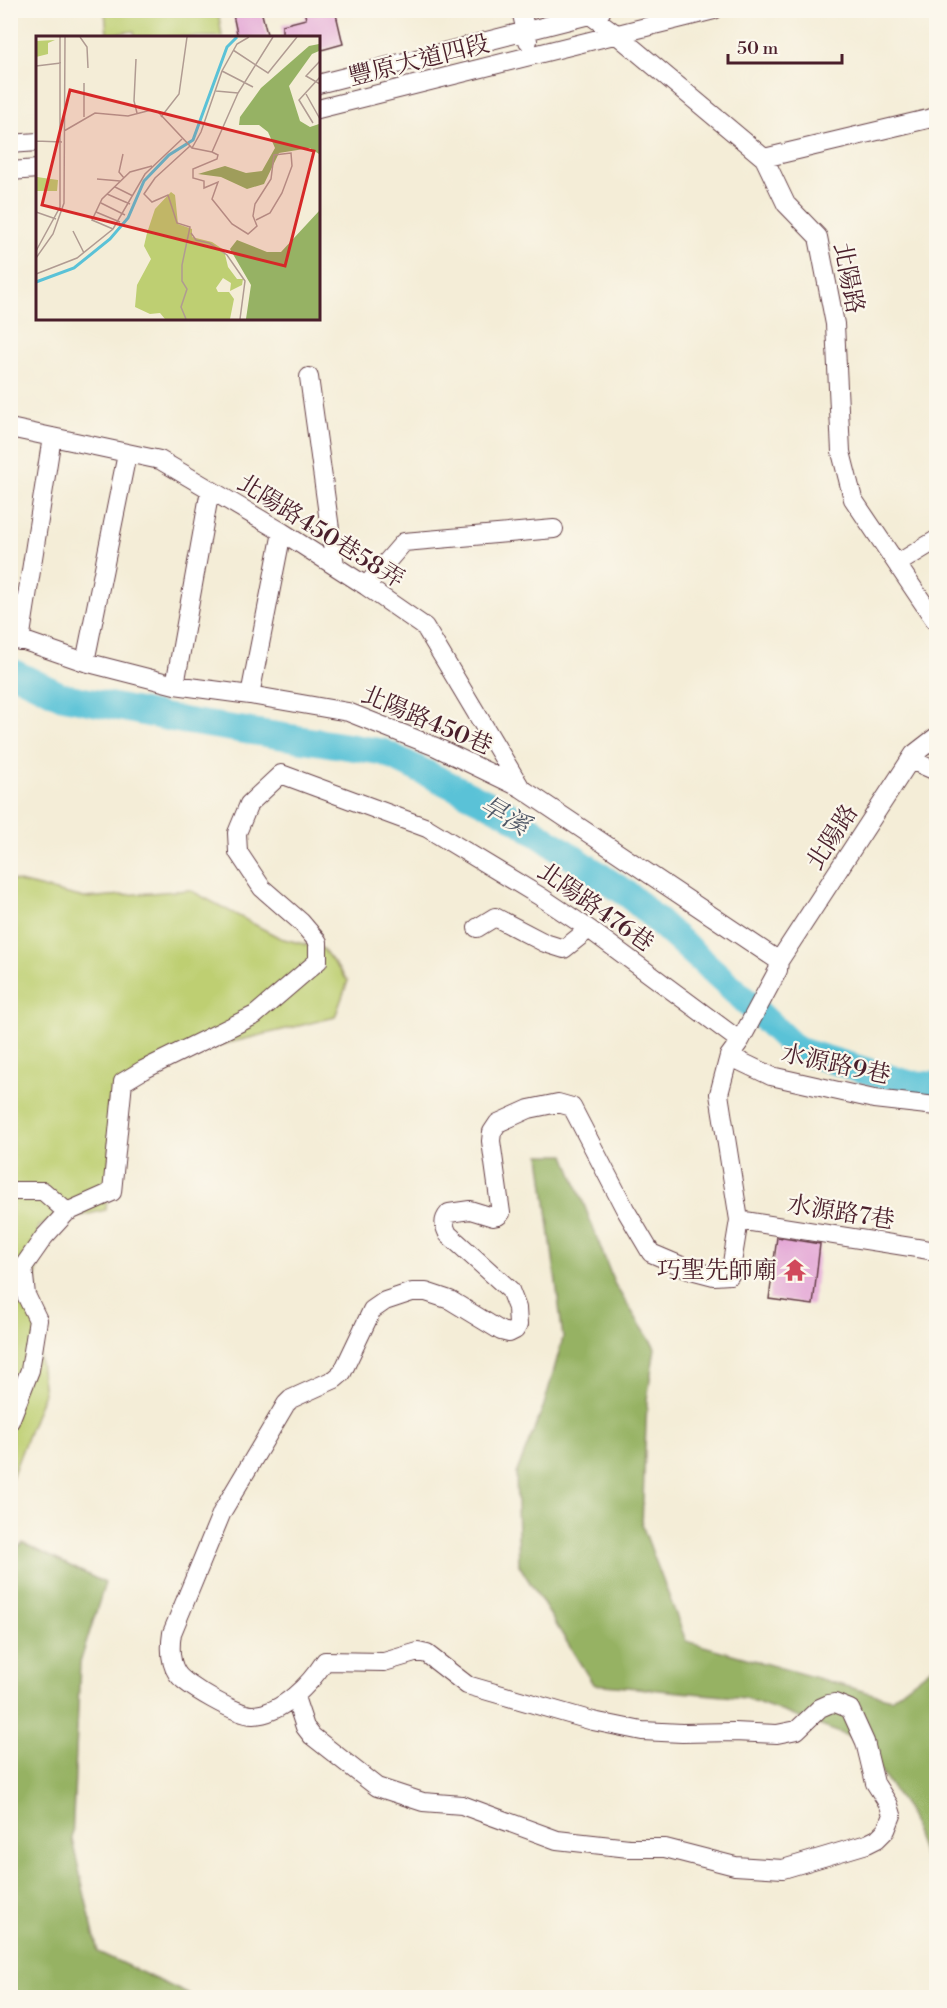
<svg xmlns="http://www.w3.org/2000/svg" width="947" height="2008" font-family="'Libre Bodoni','Noto Serif TC',serif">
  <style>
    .green { fill: #becf72; stroke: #84774e; stroke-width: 1.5 }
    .forest { fill: #96b264; stroke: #706848; stroke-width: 1.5 }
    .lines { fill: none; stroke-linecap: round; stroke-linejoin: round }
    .river { stroke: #5ac2d7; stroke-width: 27 }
    .building { fill: #e3a4d5 }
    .minor-casing { stroke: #643e45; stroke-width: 20 }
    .minor { stroke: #fff; stroke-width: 18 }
    .labels { text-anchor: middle; stroke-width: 4.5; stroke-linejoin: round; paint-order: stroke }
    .street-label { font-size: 24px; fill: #4a1f2b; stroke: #fbf7ec }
    .poi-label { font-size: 24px; fill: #4a1f2b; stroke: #fbf7ec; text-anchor: end }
    .water-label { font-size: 26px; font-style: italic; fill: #505867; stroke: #fbf7ec }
    .inset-river { fill: none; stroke: #5ac2d7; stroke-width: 3 }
    .inset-road { fill: none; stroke: #b09b92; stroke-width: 1.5 }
    .view { fill: #d62828; fill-opacity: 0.15; stroke: #d62828; stroke-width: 3 }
    .inset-edge { fill: none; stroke: #4a1f2b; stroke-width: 3 }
  </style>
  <rect width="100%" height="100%" fill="#fbf7ec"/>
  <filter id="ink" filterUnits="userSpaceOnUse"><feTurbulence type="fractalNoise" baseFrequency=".0167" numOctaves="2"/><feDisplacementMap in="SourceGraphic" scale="12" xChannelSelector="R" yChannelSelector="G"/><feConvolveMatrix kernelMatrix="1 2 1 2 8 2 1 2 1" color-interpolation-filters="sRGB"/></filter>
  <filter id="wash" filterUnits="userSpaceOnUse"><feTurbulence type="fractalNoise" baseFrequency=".008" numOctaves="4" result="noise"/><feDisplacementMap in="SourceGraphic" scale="24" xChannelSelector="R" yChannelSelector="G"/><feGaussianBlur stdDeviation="1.35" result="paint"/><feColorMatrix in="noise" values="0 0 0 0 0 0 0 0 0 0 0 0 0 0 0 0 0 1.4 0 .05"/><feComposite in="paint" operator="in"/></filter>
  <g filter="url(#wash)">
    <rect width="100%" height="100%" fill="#f4edd7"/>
    <path class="green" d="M105,11h113l4,26h-87l-1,-6 -27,4z
      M11,880l73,18 106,-8 90,48 43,11 25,32 -13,36 -131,32 -90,43 -8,118 -68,16 -3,95 9,72 -33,86z"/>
    <path class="forest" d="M540,1155h25l50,130 40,63 -8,52 -5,125 44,116 205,58 45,-35v229l-28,-82 -49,-71 -113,-42 -153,-14 -74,-119 -3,-91 28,-69 19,-67z
      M23,1543l82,40 -25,80 -8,177 26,112 96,45h-183l-1,-443z"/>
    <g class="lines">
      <path class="river" d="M10,671l52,25 123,25 198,31 124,61 123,83 101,91 66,63 113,34 26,1"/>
    </g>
    <g id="blocks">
      <path class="building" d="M232,10h29l7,28h-30z
        M304,10h31l8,34 -25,7v-13h-36v-13l24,-6z
        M777,1237l43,7 -7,61 -44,-6z"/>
    </g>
  </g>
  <g filter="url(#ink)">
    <use href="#blocks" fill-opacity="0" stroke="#643e45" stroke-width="1.5"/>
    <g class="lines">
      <g class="minor-casing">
        <path id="minor" d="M521,10l7,31
          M590,15l26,19 148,124 22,46 32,33 17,87 6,128 12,47 83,123
          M318,84l283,-72
          M318,109l396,-99
          M10,144l28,-2
          M764,158l172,-41
          M10,171l28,-2
          M309,377l26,188
          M10,428l150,32 122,72 84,54 59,41 96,161
          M897,564l39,-24
          M366,586l38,-44 150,-13
          M10,636l75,26 90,23 75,10 98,17 88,35 85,41 258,173
          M20,641l32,-204
          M85,662l42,-208
          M175,685l35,-195
          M250,695l32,-163
          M911,760l25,11
          M477,928l18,-11 50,26 19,6 25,-20
          M729,1056l42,20 103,23 62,7
          M10,1191h33l24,21 45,-20 11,-110 20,-12 112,-55 63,-54v-19l-17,-20 -39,-34 -24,-36 -1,-19 12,-29 32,-30 146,54 114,69 48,32 151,112
          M739,1220l197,31
          M10,1421l20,-51 8,-50 -12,-25 -3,-28 21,-30 23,-25
          M295,1697l10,30 7,9 65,51 46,15 39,3 95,35 72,8h36l70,18 48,3 84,-25 10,-5 9,-9 6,-15 -3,-10 -14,-22 -10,-41 -15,-33 -15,-6 -6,1 -9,4 -23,22 -20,4 -43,-2 -52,1 -40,-2 -49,-10 -126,-36 -40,-31 -9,-2 -34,10 -59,-1c-15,23 -43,53 -72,54 -14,1 -69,-30 -76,-42 -8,-12 -7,-27 -5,-40l50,-121 64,-108 5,-5 44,-20 7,-6 30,-63 13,-9 27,-9h14l24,8 51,31 8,2 6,-3 3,-5 -1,-17 -7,-18 -62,-56c-4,-9 -6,-13 1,-21l21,-3 23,7 5,-1 3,-3 -10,-72 1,-9 6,-9 31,-14 29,-6 14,4 53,102 26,44 40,17 23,6 16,-1 9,-55 -20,-126 10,-38 11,-15 38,-71 1,-9 135,-207 22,-17"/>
      </g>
      <use href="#minor" class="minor"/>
    </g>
  </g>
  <defs>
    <g id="temple-bare" transform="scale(1.8)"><path d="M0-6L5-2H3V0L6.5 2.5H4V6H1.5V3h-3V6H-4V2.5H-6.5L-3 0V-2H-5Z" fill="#d1495b" stroke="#fbf7ec" stroke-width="2.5" paint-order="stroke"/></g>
  </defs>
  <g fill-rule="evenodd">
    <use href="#temple-bare" x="795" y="1270"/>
  </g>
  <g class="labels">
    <g class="street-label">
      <text transform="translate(419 60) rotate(-14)" y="8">豐原大道四段</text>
      <text transform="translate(849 278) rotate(79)" y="8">北陽路</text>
      <text transform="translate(321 531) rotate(32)" y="8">北陽路450巷58弄</text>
      <text transform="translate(427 720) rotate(23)" y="8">北陽路450巷</text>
      <text transform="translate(832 837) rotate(-57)" y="8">北陽路</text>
      <text transform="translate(596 907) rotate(35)" y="8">北陽路476巷</text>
      <text transform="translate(836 1064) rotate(12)" y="8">水源路9巷</text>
      <text transform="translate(841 1212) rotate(9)" y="8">水源路7巷</text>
    </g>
    <g class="poi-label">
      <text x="777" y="1278">巧聖先師廟</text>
    </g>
    <g class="water-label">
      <text transform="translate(505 815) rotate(30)" y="9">旱溪</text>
    </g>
  </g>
  <g transform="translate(36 36)">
    <rect width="284" height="284" fill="#f4edd7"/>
    <path d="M19,4l-7,3v11l-12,3v-16zM1,141l21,3 -1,11h-20zM135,156l4,3 3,29 14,5v8l20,5 12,8 4,17 9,12h6l-1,6 -12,6 1,-8 -8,-5 -7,10 2,4h11l5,7 -4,20h-65l-5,-6 -10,1 -15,-7 2,-22 14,-26 -7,-13 3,-13 8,-24z" fill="#becf72"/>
    <path d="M283,8v7l-7,3 -23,32 11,35 10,6 9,-3v30l-9,-6 -31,5 -15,31 -17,5 -26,-12 -23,-3 27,-8 21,7 16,-2 13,-23 -7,-16 -9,-7h-20l1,-8 21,-29 48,-42zM283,175v108h-73l5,-34 -21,-36 7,-9 30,12h14z" fill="#96b264"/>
    <path class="inset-river" d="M0,246l38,-14 36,-29 18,-21 16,-37 25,-26 24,-15 34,-93 10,-10"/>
    <path class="inset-road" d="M44,1l7,10 1,21M197,14l35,23 29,-36M100,23l-2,42 3,12M284,25l-14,15 14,8M0,30l25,-3M0,33v74M186,35l31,16M180,55l22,2M270,58l14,25M48,81v-34M125,81l18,-23 8,-57M277,87l-14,-23 21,-23M28,95l31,-18 33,3 23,-6 7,2 34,36 20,4M0,105l26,1M156,112l9,-16 21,-61 15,-27 12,-7M176,116l6,3 -1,4 -24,10v9l11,3v7l14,-6 -6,17 20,25 16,10 9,-8 -4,-10 2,-12 16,-25 3,-24 17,-2 1,13 -10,27 -12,20 -14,7M176,116l26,-59 35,-56M87,118l-4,18 5,6M61,143l23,2M79,151l18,9M71,158l23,10M65,167l24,12M0,176l20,7M60,176l24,10M77,193l-21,-9 10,-21 28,-27 22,-6M37,195l11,22M155,197l5,7 13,3 18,12 18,26 -5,38M0,215l24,-44v-170M0,222l17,-24 11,-31 1,-166M0,238l41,-16 36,-29 32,-55 37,-35M150,283l-5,-12 6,-18 -5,-8v-16l8,-38 -13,-4 -9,-28 -16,7 -8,-8 11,-16 35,-32"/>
    <path class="view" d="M34,54l244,61 -29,115 -243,-61z"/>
    <rect width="284" height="284" class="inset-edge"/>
  </g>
  <rect width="947" height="2008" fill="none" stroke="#fbf7ec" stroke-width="36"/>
  <path d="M728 54v9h114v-9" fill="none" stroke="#4a1f2b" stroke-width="3"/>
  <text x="737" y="54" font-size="18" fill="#4a1f2b" stroke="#fbf7ec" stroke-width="4.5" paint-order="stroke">50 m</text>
</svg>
